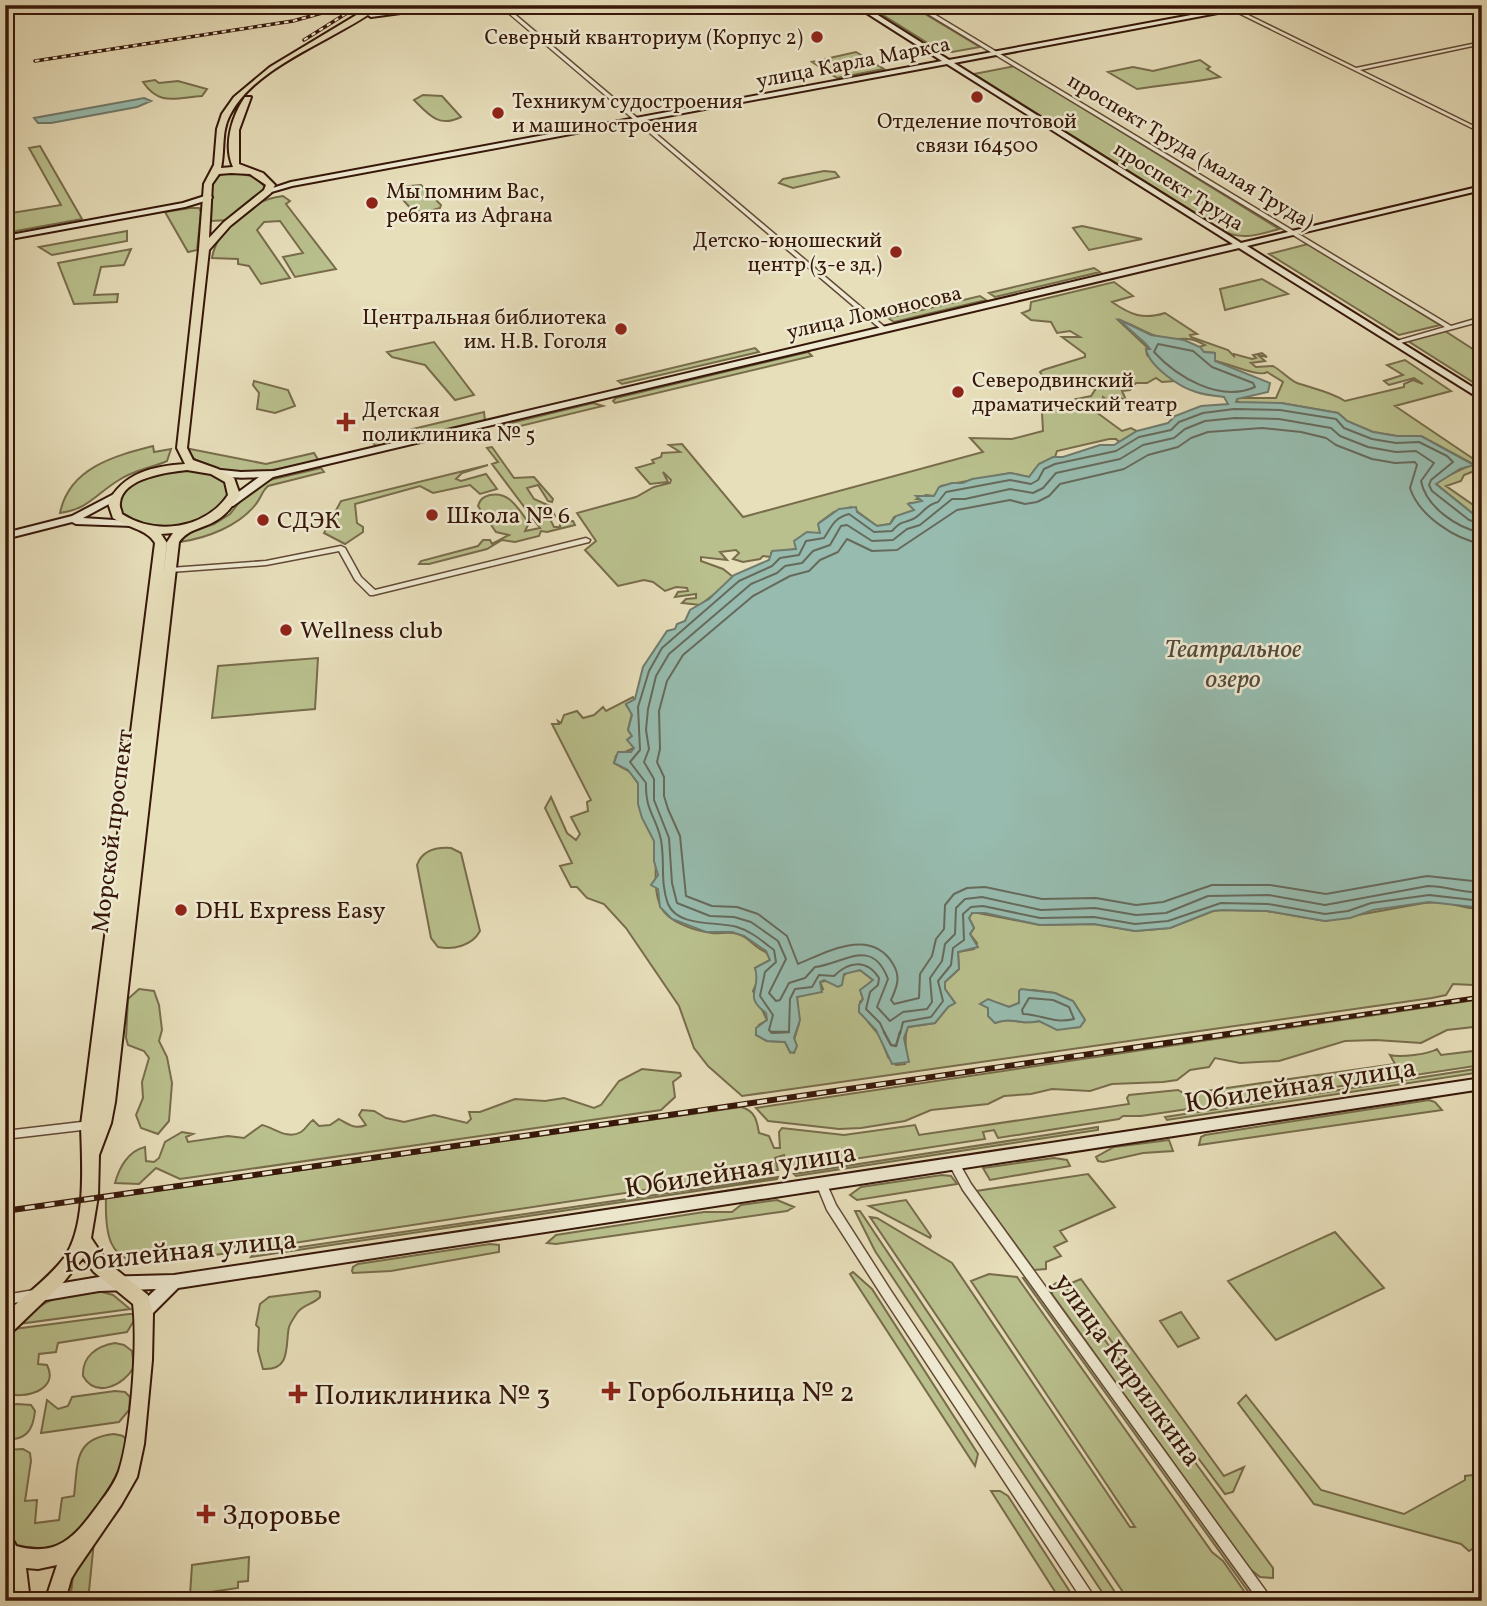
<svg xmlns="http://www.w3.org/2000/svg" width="1487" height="1606" font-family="Vollkorn,serif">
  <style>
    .green { fill: #b9c08d; stroke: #786c4b; stroke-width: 2; fill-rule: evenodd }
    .water { fill: #97bcaf; stroke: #707a6d; stroke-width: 2 }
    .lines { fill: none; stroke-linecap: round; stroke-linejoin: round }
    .shore-far1 { stroke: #666a5c; stroke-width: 2 }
    .shore { stroke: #666a5c; stroke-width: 2.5 }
    .street-casing { stroke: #624935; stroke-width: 3 }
    .secondary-casing { stroke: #361709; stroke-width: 4 }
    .primary-casing { stroke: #361709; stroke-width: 4 }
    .street { fill: #efead2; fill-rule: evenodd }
    .secondary { fill: #efead2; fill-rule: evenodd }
    .primary { fill: #e7deba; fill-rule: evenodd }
    .rail-far2-casing { stroke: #361709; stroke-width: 3.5 }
    .rail-far1-casing { stroke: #361709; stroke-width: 5 }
    .rail-casing { stroke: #361709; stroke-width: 6 }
    .rail-far2 { stroke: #efead2; stroke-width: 2; stroke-dasharray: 4.5; stroke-linecap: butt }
    .rail-far1 { stroke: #efead2; stroke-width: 2.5; stroke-dasharray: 8; stroke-linecap: butt }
    .rail { stroke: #efead2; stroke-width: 3.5; stroke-dasharray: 10; stroke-linecap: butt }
    .poi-dot { fill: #8f2418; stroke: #efead2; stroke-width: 2.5 }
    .labels { text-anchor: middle; stroke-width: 5; stroke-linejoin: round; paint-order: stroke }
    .far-poi-label { font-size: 21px; fill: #361709; stroke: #efead2; text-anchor: start }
    .far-street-label { font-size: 21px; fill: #361709; stroke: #efead2 }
    .poi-label { font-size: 24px; fill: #361709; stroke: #efead2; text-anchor: start }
    .street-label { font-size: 24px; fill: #361709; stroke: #efead2 }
    .water-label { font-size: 26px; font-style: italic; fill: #53493b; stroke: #efead2 }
    .near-street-label { font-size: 28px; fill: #361709; stroke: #efead2 }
    .near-poi-label { font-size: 28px; fill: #361709; stroke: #efead2; text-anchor: start }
  </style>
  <rect width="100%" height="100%" fill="#e7deba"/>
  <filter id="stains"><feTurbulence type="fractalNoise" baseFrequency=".00286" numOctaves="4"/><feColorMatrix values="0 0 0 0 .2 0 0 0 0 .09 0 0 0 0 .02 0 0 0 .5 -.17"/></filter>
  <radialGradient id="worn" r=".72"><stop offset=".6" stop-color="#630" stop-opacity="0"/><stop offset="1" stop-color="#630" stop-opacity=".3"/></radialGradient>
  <path class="green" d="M867,5h43l70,42 -28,5 -18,-5z
    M856,52l28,17 -47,9 -25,-16z
    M1200,60l10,7 -3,2 13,8c-28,6 -55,7 -83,12l-29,-17 25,-5 20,4z
    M1015,66l264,163c-22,6 -38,12 -57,1l6,-2v-3l-19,-8 -2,3 -233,-146z
    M155,80l4,3 19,-2 29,8 -5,7c-27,2 -43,10 -59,-14z
    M423,95l19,1 19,21c-22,11 -32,-2 -47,-17z
    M40,146l42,73 -77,14v-19l56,-9 -32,-57z
    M824,171l11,1 4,5 -46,11 -14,-5 4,-4z
    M232,172l24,5 10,11 -37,32 -18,1 1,-39 9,-8z
    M421,185l20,20 -1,3 -14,4 -13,-1 -18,-20 3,-4z
    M283,196l7,5 -4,3 50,65 -41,8 -12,-20 20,-4 -23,-32 -16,1 -7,8 33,48 -29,6 -12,-18 -11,-2v-5l-26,-1c5,-30 41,-59 71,-62z
    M190,208h9l2,4 -4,38 -9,2 -23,-40z
    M1082,226l60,13 -53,11 -16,-22z
    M127,231v10l-75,14 -13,-8z
    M1308,244l132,81 -41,10 -130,-81z
    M131,249l-7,16 -23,2 -7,28 24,-1 -1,8 -43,2 -16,-41z
    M1094,268l6,4 -105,25 -6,-4z
    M1262,279l26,15 -63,16 -5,-21z
    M1114,282l19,14 -21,6c19,13 31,18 53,11l32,21 -7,1 1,2 37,13 6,6v-2l18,5 4,-1 -3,-3 9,-2 5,4 -9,-2 7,6 -14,2 5,4 17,-1c9,5 15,13 24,17 17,6 32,8 48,18l59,-14v-3l9,-4 10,4 -9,-6 -25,7 -5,-4 19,-6 -16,-10 18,-5 46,31 -56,15 83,56 4,-1v7l-18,7 -3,6 -15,5 36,25v10l-46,-37 5,-5 32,-15 -52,-28h-24l-24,-4 -26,-11 -9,-8 -57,-10h-41l-7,-5h43l7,-16 -16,-10c-6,6 -40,-9 -52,-11v-8l-11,-1 -5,-5 6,-2c-21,-12 -26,-2 -46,-8 -15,-4 -27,-14 -41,-17l32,30 -4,-1 1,6 29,26 -14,1 -6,-4 -9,5h-11l-6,7 -8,1 4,9 -13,-4 -2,6 -8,-5v3l-6,3 -18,-1 -3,-3 15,-3 4,-6c-14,-16 -29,-9 -48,-8l-7,-10 3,-2 42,-13v-3l-23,-17h18l-10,-6 -13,2 -6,-11 -20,-2 -9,-7 8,-3 1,-8z
    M980,296l6,4 -92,22 -6,-4z
    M1445,331l37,24v33l-74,-47z
    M434,342l40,53 -19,5 -30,-35 -33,-8 -5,-5z
    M755,348l4,4 -137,32 -4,-3z
    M808,352l4,4 -197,47 -2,-2 3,-3z
    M254,381l34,9 7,16 -20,7 -18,-4 2,-16 -6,-8z
    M1056,401l36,5v3l30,22 9,-3 6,3 -18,11 -3,-3h-7l-52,12 -2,6 -16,7 -10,13 -19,-4 -69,13 -7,10 -8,-1 -9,4 6,1 -2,2 -11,1 5,7 -21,7 -4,7 -13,2 -26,-19 -17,5 -15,11 1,10 -16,1 -8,15 -25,4v4l-8,-1 -3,3 -17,3 -10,-3 6,-6 -3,-3 -16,2 7,8 -26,-3v4l22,8 9,7 -2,6 -30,23 -18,-2 4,-4 10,-1v-4l-21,3 3,-5 10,-1 -1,-3 -11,-1 -11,4 -12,-9 -9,-2 -26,6 -33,-36 11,-9 -19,-28 59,-16 18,-10 16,-4 1,-3 -8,-8 5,10 -18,2 -14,-16 18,-5 -2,-3 9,-3 1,-4 18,-1 -11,-7 13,-1 61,73 240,-65 -13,-14 42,1 31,-8 -1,-18 -8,-6z
    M593,403l10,3 -99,24 -3,-2 2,-3z
    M484,412l1,9 -109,26 -5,-8z
    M153,446l1,6 17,-3 -4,12c-16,7 -33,9 -48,19 -22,13 -30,29 -59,33 9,-45 54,-57 93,-67z
    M492,447l22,31 20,-1 19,22 -1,3 -4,-1 -10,-16 -11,3 7,11 16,7 5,10 -4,5 3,6h6v-5l13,-1 2,4 -28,7 -6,-1 -2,5 -24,6 -13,-2 -15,9 -58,15h-10l2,-3 57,-15 5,-6h7l2,4 17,-9 -13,-3 -18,-26c2,-7 5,-9 12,-11 20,-4 28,14 39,28l-4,8 15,-3 -48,-64 6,-2 -11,-14z
    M185,448l81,16 48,-11 5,8c-38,8 -110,27 -134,-13z
    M488,465l-26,8 -6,6 5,2 25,-7 11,15 -17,5 -10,-9 -37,8 -13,-7 -65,18 2,19 6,4v5l-18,12 -21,-11 17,-32z
    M321,468l3,4 -56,14c-6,5 -7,12 -12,18 -17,22 -49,34 -76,38l5,-8 29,-10 16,-10 11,-14 24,-19z
    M186,469c19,2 35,5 44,22 -14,35 -81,51 -108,22l-2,-11c10,-27 42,-29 66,-33z
    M318,658l-3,51 -103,9 6,-52z
    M633,697l2,3 -9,5 6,8 -4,17 4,6 -4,3 6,9 -18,8 -2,7 16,9 9,13c-5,22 9,35 15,55 5,22 -3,46 7,67 6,15 35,24 51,26 9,1 17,-2 26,1 10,3 14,10 22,15 6,3 7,3 10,11l-15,8 4,10 -6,13 14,29 -8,5 -3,10 11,6 18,1 5,10 9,-28 -2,-27 26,-8 -3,-7 22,-4 5,-6 13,-2 13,10 -12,13 2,6 -3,3 8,20 12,14 8,21 8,8 9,-1c4,-13 -3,-24 3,-37l27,-4 13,-16 7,-4 -10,-14v-7l14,-13 -1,-17 16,-3 3,-6 -7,-9 4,-6 -5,-10 3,-5h6l62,12 54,-1 41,7 35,-3 43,-17 9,-1 45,1 58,10 99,-18 18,-1 27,6h13v81l-9,-4 -20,-1 -7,11 -14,3 -690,98 -34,-30 -14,-18 -15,-42 -53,-78 -22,-24 -17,-6 -10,-11h-6l-11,-21 12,-3 -27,-55 6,-11 16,36 9,7 4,-6 -9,-17 17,-6 -1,-9 4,-2 -39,-76h7l-1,-3 3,2 3,-8 13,-4 6,7 11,-3 9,-8 3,4zM1033,990l22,3 18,8 12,19 -5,7c-26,2 -17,3 -41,-6 -16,5 -28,-5 -44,2l-7,-15 10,-5 11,4 10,-4 2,-7z
    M451,848l10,5 19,78c-8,15 -27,19 -42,16l-7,-9 -14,-73c5,-14 19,-18 34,-17z
    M139,989l15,2 5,14 3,25 -3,11 8,16 5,26 -3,38 -11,13 -17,-6 -5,-13 7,-17 -1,-16 7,-24 -5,-7 -16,-6 -2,-7 2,-39z
    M1482,999v27l-35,4 -26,13 -45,-3 -31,1 -66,20 -39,2 -25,-5 -6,9 -19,3 -13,10 -14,2 -51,2 -22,7 -38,-2 -21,5 -27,2 -16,8 -57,6 -26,11 -44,7 -22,1 -71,-8 -12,-13z
    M1437,1049l4,6 41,-5v15l-341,51h-18l-4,3 -121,19 -4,-8 -11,2 2,7 -196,30 -5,-14 -9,3 3,12 -538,81 -2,-5 -8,1 -2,6 -78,11c-43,-1 -45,-32 -44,-66l635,-91c15,4 16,15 18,26l10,3 5,12h6l-1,-16 3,-4 62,7 71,-10 4,10 210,-31 -2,-6 2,-3 49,-5 7,4 210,-30 -5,-9c10,3 39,-1 47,-6z
    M1482,1068v4l-315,48 -2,-3z
    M642,1069l38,4 1,3 -8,6 2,15 -14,13 -481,69 -24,-11 -17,16 -24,-1c4,-15 13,-32 30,-36l1,14 8,1 5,-4 6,-16 17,-10 11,2 -7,3 2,5 40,-6 16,2 18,-13c13,3 25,15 39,7 6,-4 7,-9 12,-12l6,6 11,-1 9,-6c9,5 16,11 27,6l-7,-10 3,-5 12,1 12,7 18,4 30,-7 33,8 4,-4 -2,-7h11l35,-13 30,2 19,-3 30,10 7,-3 18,-24z
    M1429,1100l6,2 7,8 -243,35 2,-8 4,-2z
    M1098,1127v3l-302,46 -2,-2z
    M1169,1140l4,11 -30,2 -40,9 -5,-1 -2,-4 18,-10z
    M1054,1158l13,2 3,6 -80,14 -7,-12z
    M1088,1174l27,33 -55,24 7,10 -13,6 7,9 -15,6v7l-12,1 -58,-79z
    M942,1175l9,1 6,8 -100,16 -7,-5 11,-8z
    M778,1177l-1,2 -526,78 2,-3z
    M777,1200l17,7 -7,4 -231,33 -9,-1 9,-8 148,-23h28l9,-7z
    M906,1200l25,36 -1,2 -61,-32z
    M855,1211h5l261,390h-13l-233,-350z
    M870,1217l7,1 75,45 178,264h5l-164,-246 18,-7 28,3 195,275 11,9 28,40h-122z
    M1335,1232l49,56 -108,52 -48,-59z
    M490,1244l9,1v7l-108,19 -38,2 -1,-2 1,-4 5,-3z
    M853,1272l19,17 106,165 -3,12 -125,-192z
    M1027,1277l235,324h-7l-232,-323z
    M1081,1279l143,197 20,-9 -11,25 -8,2 -156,-210z
    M1056,1283l9,3 208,282v10l-13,-1 -10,-8 -198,-275v-8z
    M95,1290l18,5 17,14 -112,15c27,-26 42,-29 77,-34z
    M316,1291l4,1v5c-6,7 -18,8 -23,16 -2,3 -7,11 -8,14 -4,17 3,44 -26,42l-5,-18 1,-23 -3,-3 4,-21 9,-7z
    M1181,1312l18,26 -21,9 -18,-26z
    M129,1314h5l1,5 -8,13 -69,11 -2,9 -17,2 -1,10 9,1c13,25 -23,35 -42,28v-50l2,-8 7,-6z
    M115,1343l9,2 8,6 2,16c-10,18 -38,32 -51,9 -1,-20 14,-30 32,-33z
    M115,1391l10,1 5,5 -1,13 -10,12 -78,11 6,-33 11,9 10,-3 4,-9z
    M1246,1395l75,95 83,24 61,-34v-4l8,-1 6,4v66l-10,6 -8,-7 -147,-40 -76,-101z
    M17,1404l14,1 4,6c-2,20 -9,29 -30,29v-34z
    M114,1434l9,2 4,5 -5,25 -11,24 -16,24 -29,30 -30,8 -24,-6 -7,-9v-87l18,-1 7,4 1,8 -6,40 12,-1 -2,23 24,-3 3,-22 12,-2c4,-34 0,-58 40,-62z
    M991,1491h9l8,5 68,105h-15z
    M94,1541l-6,60h-18l4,-32z
    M249,1557l-1,24 -10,1v6l-48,7 2,-30z"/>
  <path class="water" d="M144,98l7,3 -14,6 -86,16h-13l-4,-5z
    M1118,319l33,16 33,5 16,7 4,5 11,1v8l55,22 -2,9 -31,7 -1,3 45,1 57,10 9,8 26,11 24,4h24l53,29 -14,4 -24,15 46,37v387l-53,-6 -56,8 -23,8 -25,3 -58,-10 -45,-1 -9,1 -43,17 -35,3 -41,-7 -54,1 -55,-12h-13l-3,5 5,10 -4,6 8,13 -20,5 1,17 -14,13v7l10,14 -7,4 -13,16 -27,4 -4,11 5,24 -17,2 -16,-34 -17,-18v-7l4,-6 -3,-9 13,-10 -13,-10 -16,4 -2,11 -4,2 -14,-7 -4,2 2,10 -25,5 3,23 -6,18 3,8 -3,7 -4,-1 -5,-10 -18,-1 -11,-6v-7l11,-8 -1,-7c-24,-18 -4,-23 -11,-45l15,-8 -4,-9 -22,-15 -12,-4h-26l-34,-13 -12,-12 -2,-18 -7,-4 7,-10 -4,-14v-20l-12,-23 -4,-14v-21l-10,-13 -14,-7 4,-11h13l3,-4 -7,-8 5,-4 -4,-6 4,-15 -6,-11 9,-5 8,-32 24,-36 8,-2 2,-5 8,-3 5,-11 19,-11 25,-24 35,-15 3,-9 24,-2 -2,-8 13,-9 13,1 -2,-9 21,-15 17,-2 1,5 20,14 13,-2 6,-8 18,-6 -6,-6 14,-3 -6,-5h18l5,-9 13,-4h11l9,-4 39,-6 18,4 10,-13 14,-7h10l37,-12h14l23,-14 31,-8 7,-7 26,-10 27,-2 -4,-7c-9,-1 -19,-2 -28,-5 -17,-5 -47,-26 -50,-43h4l-4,-5z
    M1021,989l34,4 18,8 12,19 -5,7 -23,3 -18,-9c-16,5 -27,-5 -44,2l-7,-7v-8l-8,-4 8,-5 21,8 10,-4v-12z"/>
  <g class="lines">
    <path class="shore-far1" d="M1158,344l35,7 19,16 41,16 2,4c-35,16 -78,-10 -101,-35z
      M1482,533c-25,-5 -56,-26 -61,-52l13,-18 -18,-12 -20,1 -28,-5 -28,-11 -9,-8 -52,-9 -44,-1 -30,3 -20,8 -11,9 -31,7 -23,14 -64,14 -13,15 -10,5 -23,-4 -45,10h-13l-32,26 -13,4 -14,11 -21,1 -25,-16 -6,1 -11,19 -17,6 -11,12 -17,3 -8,7 -26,11 -82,70 -13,22 -8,33 -2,21 3,19 -5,13 10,17v21l15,38 3,45 5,20 33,13 24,1 17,5 27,19 8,18 -17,34 7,8 4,-1 9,-17 16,-5 10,-11c28,-3 57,-31 73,12l-11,28 13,14 13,-9 24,-3 5,-7 -2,-24 12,-17 3,-17 10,-10 1,-26 9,-9 17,-2 59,13 54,-2 41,7 30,-2 42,-17 61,-1 56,10 103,-19c19,0 36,8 54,6
      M1482,544c-27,-5 -63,-28 -72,-56l7,-23 -2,-3 -20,1 -23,-4 -36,-14 -10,-7 -25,-6 -39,-4 -54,4 -17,6 -13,9 -30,8 -24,14 -64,15 -11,12 -12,6 -12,2 -15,-4 -53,10 -60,40 -25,1 -25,-12 -9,13 -18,8 -11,11 -19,5 -37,20 -70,59 -16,26 -8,30 1,38 -3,13 7,15v19l4,13 12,27 6,60 26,10 25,1 21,7 29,22 11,28c29,-12 73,-37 95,0 8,13 4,23 -2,36l3,4 25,-6 1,-24 12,-18 4,-17 8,-10 1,-24 9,-11 13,-6 18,-1 57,12 54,-1 40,7 27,-3 49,-17h58l56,9 101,-18 55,6
      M1029,998l24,2 16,7 5,12c-21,5 -30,-4 -51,-5l-1,-4z
      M885,1034l-5,-11 -14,-14 4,-17 8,-7 1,-7c-12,-19 -30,-17 -45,-2l-15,-1 -7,12 -17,2 -5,10 -1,33 -17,1 -3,-3 4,-15 -13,-19 5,-24 11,-10 -2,-12c-12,-9 -23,-19 -37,-23 -18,-6 -59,1 -69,-23 -8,-21 -3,-43 -7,-64 -5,-24 -16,-29 -15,-57l-16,-21 10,-12 -2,-43 11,-36 13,-23 77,-67 33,-15 8,-8 19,-3 7,-14 18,-3c8,-12 10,-20 25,-24l25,18 18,-1c10,-11 10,-7 21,-12 10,-5 12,-14 25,-17l8,-10 64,-12 21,4 7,-4 6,-11 11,-5 61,-13 23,-14 32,-7 8,-8 24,-9 31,-4 46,1 56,9 8,9 28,11 24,4 23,-1 28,14 6,6 -22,18 -2,5 3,6 37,29 13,4
      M900,1034l3,-12 28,-5 12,-16 -5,-20 13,-16 2,-17 11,-8 -1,-26 8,-7 12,-1 57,12 54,-1 41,7 33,-3 53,-18 47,1 57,10 23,-3 23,-8 58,-8 53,6"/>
    <path class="shore" d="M771,1032h18
      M884,1032l7,13 5,1 4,-14"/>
    <g class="street-casing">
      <path id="street" d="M499,5h5l383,324v2h-4z
        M913,5h6l532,321 31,-9v4l-85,23h-4v-2l52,-15z
        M1222,5h6l128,63 126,-26v2l-122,26 122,60v3z
        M1461,5h6l15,6v3z
        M586,538l4,2 -1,2 -216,53h-3l-15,-15 -16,-29 -73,14 -96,7 -4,-2 4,-2 96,-7 75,-15 4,2 16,29 14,13z
        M90,1121l4,1 1,3 -1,3 -4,1 -85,10v-8z
        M954,1160l4,1 13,23 302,417h-14l-296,-411 -14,-26 1,-3z
        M821,1179l4,1 11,25 55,86 206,310h-14l-200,-304 -56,-87 -11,-27 1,-3z
        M34,1290l4,2 2,3 -2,3 -33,7v-10z"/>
    </g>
    <g class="secondary-casing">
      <path id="secondary" d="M439,5h21l-89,12 -3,-2z
        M854,5h8l87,55 296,-55h15l-306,58 287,180 241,-57v4l-235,56 235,147v7l-243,-152 -966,229 -40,29h-8v-4l34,-25c-16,1 -36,2 -50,-6l2,-2 30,3 33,-1 959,-227 -286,-180 -655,122 -24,7 -4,-2 27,-9 651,-121z
        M208,195l4,2 -1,2 -26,8 -180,33v-4l178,-33z
        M116,493l5,3 -1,2 -37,20 46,3 5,3 -1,2 -57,-2 -4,-2 -67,17v-6l67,-17z
        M1482,1078v11l-1304,199 -27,27 -6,2 -6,-2 -2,-5 2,-5 17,-16 -57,2 -59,10 -6,-2 -2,-5 2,-5 6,-2 59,-10 75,-2z"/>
    </g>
    <g class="primary-casing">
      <path id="primary" d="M373,5h9c-43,34 -126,59 -152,110 -9,16 -5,36 -9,53l12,-1c-10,-22 -1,-51 12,-70h6l-12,33v34l24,9 12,12 -4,8 -41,33 -21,24 -22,198 6,12 25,9 16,9 6,17c-7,10 -13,19 -23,25 -14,9 -28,8 -38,22l-64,560 -4,21 -12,32 -1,41 -7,42 16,24 41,33 5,19 -1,46 -8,84 -7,33 -16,28 -44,64 -6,10 -6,22h-20l12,-36 -19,4 -12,-1 4,33h-20l-5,-33v-28l9,2 2,4c41,11 58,-8 80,-38 8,-11 18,-23 23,-37 12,-36 19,-129 14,-167l-39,-32 -11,-14 -21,26 -50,48 -7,2v-20c20,-19 43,-35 59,-56 23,-32 18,-95 17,-133l74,-582c-8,-14 -29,-16 -42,-25l-5,-15c15,-30 45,-37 77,-39l-8,-16 22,-199 5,-65 10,-19 3,-36 5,-15 12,-17 36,-30zM231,173l19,1 16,11 -2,5 -40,32 -15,16 3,-54 7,-10zM187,470l24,4 14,8 3,13c-23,34 -72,41 -106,19 0,-3 -3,-7 -2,-11 2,-25 48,-31 67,-33zM173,533l-6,9 -4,37 4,-36 -6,-9z"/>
    </g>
    <use href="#street" class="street"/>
    <use href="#secondary" class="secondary"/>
    <use href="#primary" class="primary"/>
    <g class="rail-far2-casing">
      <path id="rail-far2" d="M304,40l43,-27
        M35,61l258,-40 58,-16"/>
    </g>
    <g class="rail-far1-casing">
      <path id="rail-far1" d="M1230,1034l252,-37"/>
    </g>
    <g class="rail-casing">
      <path id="rail" d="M5,1211l1237,-179"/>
    </g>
    <use href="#rail-far2" class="rail-far2"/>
    <use href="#rail-far1" class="rail-far1"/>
    <use href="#rail" class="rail"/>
  </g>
  <g class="poi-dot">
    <circle cx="817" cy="37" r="7"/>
    <circle cx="977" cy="97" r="7"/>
    <circle cx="498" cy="113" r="7"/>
    <circle cx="372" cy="203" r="7"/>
    <circle cx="896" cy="252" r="7"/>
    <circle cx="621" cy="329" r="7"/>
    <circle cx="958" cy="392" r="7"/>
    <path d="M342.5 411.5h7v7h7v7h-7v7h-7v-7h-7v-7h7z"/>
    <circle cx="432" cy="515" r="7"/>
    <circle cx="263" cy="520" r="7"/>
    <circle cx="286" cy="630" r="7"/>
    <circle cx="181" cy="910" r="7"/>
    <path d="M607.5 1380.5h7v7h7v7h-7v7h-7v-7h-7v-7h7z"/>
    <path d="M294.5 1383.5h7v7h7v7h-7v7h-7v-7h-7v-7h7z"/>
    <path d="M202.5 1503.5h7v7h7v7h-7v7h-7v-7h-7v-7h7z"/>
  </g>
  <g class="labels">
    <g class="far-poi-label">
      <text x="803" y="44" text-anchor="end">Северный кванториум (Корпус 2)</text>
      <text x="512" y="108">Техникум судостроения<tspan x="512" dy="24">и машиностроения</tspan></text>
      <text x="977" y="128" text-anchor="middle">Отделение почтовой<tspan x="977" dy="24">связи 164500</tspan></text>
      <text x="386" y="198">Мы помним Вас,<tspan x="386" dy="24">ребята из Афгана</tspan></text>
      <text x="882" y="247" text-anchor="end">Детско-юношеский<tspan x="882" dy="24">центр (3-е зд.)</tspan></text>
      <text x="607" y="324" text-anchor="end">Центральная библиотека<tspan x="607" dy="24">им. Н.В. Гоголя</tspan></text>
      <text x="972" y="387">Северодвинский<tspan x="972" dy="24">драматический театр</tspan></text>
      <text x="362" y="417">Детская<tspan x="362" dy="24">поликлиника № 5</tspan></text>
    </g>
    <g class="far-street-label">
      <text transform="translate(853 62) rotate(-11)" y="7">улица Карла Маркса</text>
      <text transform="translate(1191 151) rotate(31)" y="7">проспект Труда (малая Труда)</text>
      <text transform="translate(1179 186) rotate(32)" y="7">проспект Труда</text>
      <text transform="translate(874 312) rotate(-13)" y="7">улица Ломоносова</text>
    </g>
    <g class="poi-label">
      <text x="446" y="523">Школа № 6</text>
      <text x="277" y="528">СДЭК</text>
      <text x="300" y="638">Wellness club</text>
      <text x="195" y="918">DHL Express Easy</text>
    </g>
    <g class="street-label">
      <text transform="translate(112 831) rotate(-83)" y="8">Морской проспект</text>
    </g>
    <g class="water-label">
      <text x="1233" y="657">Театральное<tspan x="1233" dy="30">озеро</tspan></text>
    </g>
    <g class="near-street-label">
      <text transform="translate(1300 1084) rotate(-9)" y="10">Юбилейная улица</text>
      <text transform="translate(740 1169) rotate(-9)" y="10">Юбилейная улица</text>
      <text transform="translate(180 1250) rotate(-6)" y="10">Юбилейная улица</text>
      <text transform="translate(1129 1369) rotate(54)" y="10">улица Кирилкина</text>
    </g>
    <g class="near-poi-label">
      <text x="627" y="1401">Горбольница № 2</text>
      <text x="314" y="1404">Поликлиника № 3</text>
      <text x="222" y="1524">Здоровье</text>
    </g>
  </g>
  <rect width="1487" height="1606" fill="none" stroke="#e7deba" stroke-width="28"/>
  <rect x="7" y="7" width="1473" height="1592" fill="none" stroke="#361709" stroke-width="3.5"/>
  <rect x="14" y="14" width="1459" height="1578" fill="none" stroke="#361709" stroke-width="2"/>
  <rect width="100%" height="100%" filter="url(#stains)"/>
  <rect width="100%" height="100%" fill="url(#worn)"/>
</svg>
